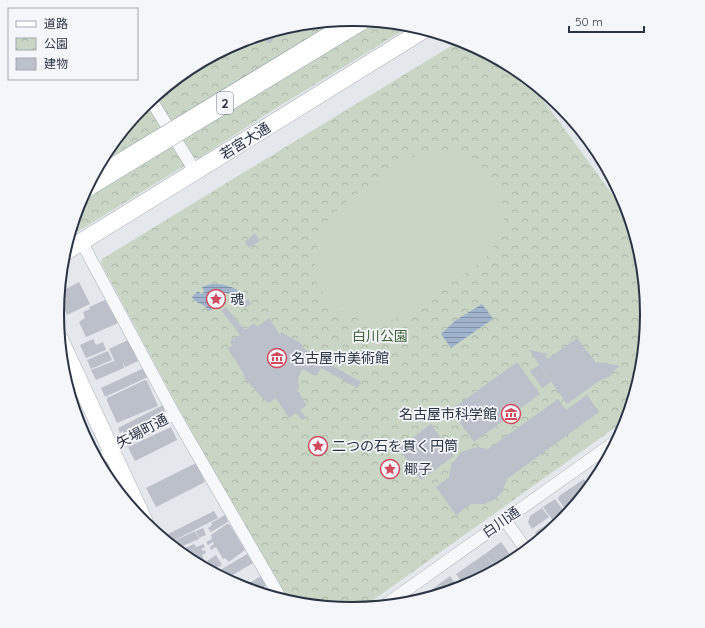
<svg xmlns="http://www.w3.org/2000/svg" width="705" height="628" font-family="Quicksand,'Noto Sans JP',sans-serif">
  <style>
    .park { fill: url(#park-crowns) }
    .pitch { fill: #c9d6c5 }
    .water { fill: url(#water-rules) }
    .building { fill: #bbc0ca }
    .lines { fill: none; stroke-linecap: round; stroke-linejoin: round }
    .street-casing { stroke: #a9aeb7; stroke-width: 13 }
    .secondary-casing { stroke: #a9aeb7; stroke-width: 18 }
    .street { stroke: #f7f8fa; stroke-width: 12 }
    .secondary { stroke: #fff; stroke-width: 17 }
    .highway-bridge-casing { stroke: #8b94a3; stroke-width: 23; stroke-linecap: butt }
    .highway-bridge { stroke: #fff; stroke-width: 22 }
    .labels { text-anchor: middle; stroke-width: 3.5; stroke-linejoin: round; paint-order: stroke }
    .shield { fill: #f4f6f9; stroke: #676e7b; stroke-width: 1 }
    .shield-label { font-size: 13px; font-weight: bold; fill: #2b3445 }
    .street-label { font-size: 14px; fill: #2b3445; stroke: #f4f6f9 }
    .poi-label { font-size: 14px; fill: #2b3445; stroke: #f4f6f9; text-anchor: start }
    .park-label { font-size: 14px; fill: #3f6138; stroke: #f4f6f9 }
    .rim { fill: none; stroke: #2b3445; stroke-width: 2 }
  </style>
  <defs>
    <pattern id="park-crowns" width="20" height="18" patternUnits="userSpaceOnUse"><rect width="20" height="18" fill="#c9d6c5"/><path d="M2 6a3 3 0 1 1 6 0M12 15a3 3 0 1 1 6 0" fill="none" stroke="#adb8ab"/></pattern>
    <pattern id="water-rules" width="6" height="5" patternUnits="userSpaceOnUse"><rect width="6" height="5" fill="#9fb4cc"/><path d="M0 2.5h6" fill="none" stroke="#8293a7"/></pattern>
  </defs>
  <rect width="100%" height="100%" fill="#e4e7ec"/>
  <path class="park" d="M353,19l59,6 -147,90 -66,43h-5l-3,-2 -36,-60 11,-9 75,-46 54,-16z
    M461,40l56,29 8,6 106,145 11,37 5,57 -5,58 -15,47 -265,189 -10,1 -57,-6 -6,-1 -95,-165 -93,-174 1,-4z
    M147,103l37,58v5l-115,71 11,-36 27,-51z"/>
  <path class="pitch" d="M448,150l26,9 17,17 11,22 2,21 -5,16 -9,19 -11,10 -74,51 -19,7 -24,-2 -19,-8 -15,-11 -11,-17 -2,-18 3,-24 8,-20 17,-18 62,-43 19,-9z"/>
  <path class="water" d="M211,284c13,-1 25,4 35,12l-5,3 -14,-6h-12l-5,6 2,11 -3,1c-4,-8 -13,-7 -17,-14l6,-6 3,3 4,-2 -3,-5z
    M482,304l11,15 -42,29 -10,-14 15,-14z"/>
  <path class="building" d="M269,33l6,3 -5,8 -6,-4z
    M255,233l5,8 -11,7 -4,-6z
    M79,282l11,22 -23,11 -8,-17 1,-6z
    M248,299l3,5 -6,4 -3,-5z
    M105,300l13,23 -32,14 -7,-15 6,-4 -2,-6 7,-3 -1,-2z
    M226,307l19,23 9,-7 3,4 12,-9 11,17 1,-3 21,12 -1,3 60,35 -4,6 -36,-20 -5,8 -14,-7 -4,9 1,11h-3l11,16 -7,5 6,8 -4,2 -6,-7 -7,5 -13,-20 -7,5 -7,-5 -19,-22 1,-2 -16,-25 4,-3 -2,-5 10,-6 -19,-25z
    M577,338l20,26v-2l23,4 -7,5 -4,6 -10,4 -32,23 -38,-54 19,4 -3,2 3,3z
    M93,339l3,6 7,-3 3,8 -20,8 -6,-13z
    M128,340l10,21 -13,6 -2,-5 1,6 -28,12 -5,-10 23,-9 3,5 -8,-17z
    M108,351l4,9 -21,9 -4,-9z
    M517,362l23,32 -66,48 -23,-32z
    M539,365l12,17 -9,6 -12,-17z
    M144,368l4,9 -43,20 -4,-9z
    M145,380l2,1 11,25 -41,17 -10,-22v-3z
    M587,395l12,17 -92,67 -5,13 -8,8 -10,4h-13l-15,11 -20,-28 13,-10 2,-11 10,-14 16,-5 11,2 70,-50 8,11z
    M163,405l2,5 -2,1 1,3 -40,21 -1,-4 -3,2 -2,-5z
    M431,424l23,32 -33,24 -23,-32z
    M171,427l6,13 -42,21 -7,-14z
    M196,463l9,19 -49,25 -10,-19z
    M584,479l6,8 -22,26 -10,-14 1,-3z
    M555,499l12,16 -10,11 -14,-19z
    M542,508l7,9 -17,12 -4,-7 2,-6z
    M214,511l4,7 -47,24 -3,-8z
    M225,515l3,7 -17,10 -3,-4 4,-3 -1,-2z
    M552,521l4,6 -16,13 -5,-8z
    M227,524l3,1 15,25 -16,12 -4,-4 -2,1 -7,-12 -5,3 -1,-3 4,-3 -1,-2 -5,3 -2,-3 6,-3 -1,-4z
    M203,528l3,7 -7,3 -3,-7z
    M195,531l4,8 -23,10 -2,-1 -2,-6z
    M501,542l13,18 -17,10 -12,-16z
    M194,544l3,3 6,-3 2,3 -4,2 2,2 2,-1 1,3 -4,2 5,12 -2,1 -17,-9 -9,-8z
    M247,554l6,9 -27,16 -11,-6z
    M485,554l11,16 -31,17 -9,-13z
    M216,555l6,10 -9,5 -6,-9z
    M261,576l6,9 -11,7 -14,-5z
    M450,576l9,12 -44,14z"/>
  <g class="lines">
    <g class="street-casing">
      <path id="street" d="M151,100l44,71
        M81,241l93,173 107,185
        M110,448l64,-34
        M97,459l16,-6
        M505,520l22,31
        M384,606l235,-167"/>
    </g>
    <g class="secondary-casing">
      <path id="secondary" d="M65,252l360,-223
        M60,340l85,183"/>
    </g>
    <use href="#street" class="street"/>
    <use href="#secondary" class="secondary"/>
    <g class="highway-bridge-casing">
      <path id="highway-bridge" d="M89,184l270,-164"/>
    </g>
    <use href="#highway-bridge" class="highway-bridge"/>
  </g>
  <defs>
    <g id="sight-ring" transform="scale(1)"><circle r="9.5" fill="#f4f6f9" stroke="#d1495b" stroke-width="1.5"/><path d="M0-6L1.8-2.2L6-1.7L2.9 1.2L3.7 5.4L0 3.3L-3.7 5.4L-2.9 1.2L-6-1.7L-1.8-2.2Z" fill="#d1495b"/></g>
    <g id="museum-ring" transform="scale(1)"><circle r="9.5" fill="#f4f6f9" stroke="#d1495b" stroke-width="1.5"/><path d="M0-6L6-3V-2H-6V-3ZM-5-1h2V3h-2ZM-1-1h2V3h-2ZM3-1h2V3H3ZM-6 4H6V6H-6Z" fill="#d1495b"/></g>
  </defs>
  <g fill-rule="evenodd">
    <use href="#sight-ring" x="216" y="299"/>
    <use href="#museum-ring" x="277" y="358"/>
    <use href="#museum-ring" x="511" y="414"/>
    <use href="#sight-ring" x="318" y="446"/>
    <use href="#sight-ring" x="390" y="469"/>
  </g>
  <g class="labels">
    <rect class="shield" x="217" y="92" width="16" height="22" rx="3"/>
    <g class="shield-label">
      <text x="225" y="108">2</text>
    </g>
    <g class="street-label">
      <text transform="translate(245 141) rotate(-32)" y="5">若宮大通</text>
      <text transform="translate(142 431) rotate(-28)" y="5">矢場町通</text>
      <text transform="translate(501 522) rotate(-35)" y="5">白川通</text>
    </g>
    <g class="poi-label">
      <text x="230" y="304">魂</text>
      <text x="291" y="363">名古屋市美術館</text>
      <text x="497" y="419" text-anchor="end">名古屋市科学館</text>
      <text x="332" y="451">二つの石を貫く円筒</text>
      <text x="404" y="474">椰子</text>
    </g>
    <g class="park-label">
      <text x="380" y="341">白川公園</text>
    </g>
  </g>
  <path d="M0 0H705V628H0ZM64 314a288 288 0 1 1 576 0a288 288 0 1 1-576 0Z" fill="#f4f6f9" fill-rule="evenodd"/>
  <path class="rim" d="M64 314a288 288 0 1 1 576 0a288 288 0 1 1-576 0Z"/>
  <rect x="8" y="8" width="130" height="72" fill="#f4f6f9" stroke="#a4a8b1"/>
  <rect x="16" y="21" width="20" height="6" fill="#ffffff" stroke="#a4a8b1"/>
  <text x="44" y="28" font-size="12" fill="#2b3445">道路</text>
  <rect x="16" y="38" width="20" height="12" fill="url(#park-crowns)" stroke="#a4a8b1"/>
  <text x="44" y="48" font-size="12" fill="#2b3445">公園</text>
  <rect x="16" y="58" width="20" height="12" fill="#bbc0ca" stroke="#a4a8b1"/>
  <text x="44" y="68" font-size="12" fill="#2b3445">建物</text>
  <path d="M569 26v6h75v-6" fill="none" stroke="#2b3445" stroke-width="2"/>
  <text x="575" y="26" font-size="12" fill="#2b3445" stroke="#f4f6f9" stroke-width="3" paint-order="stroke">50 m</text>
</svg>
